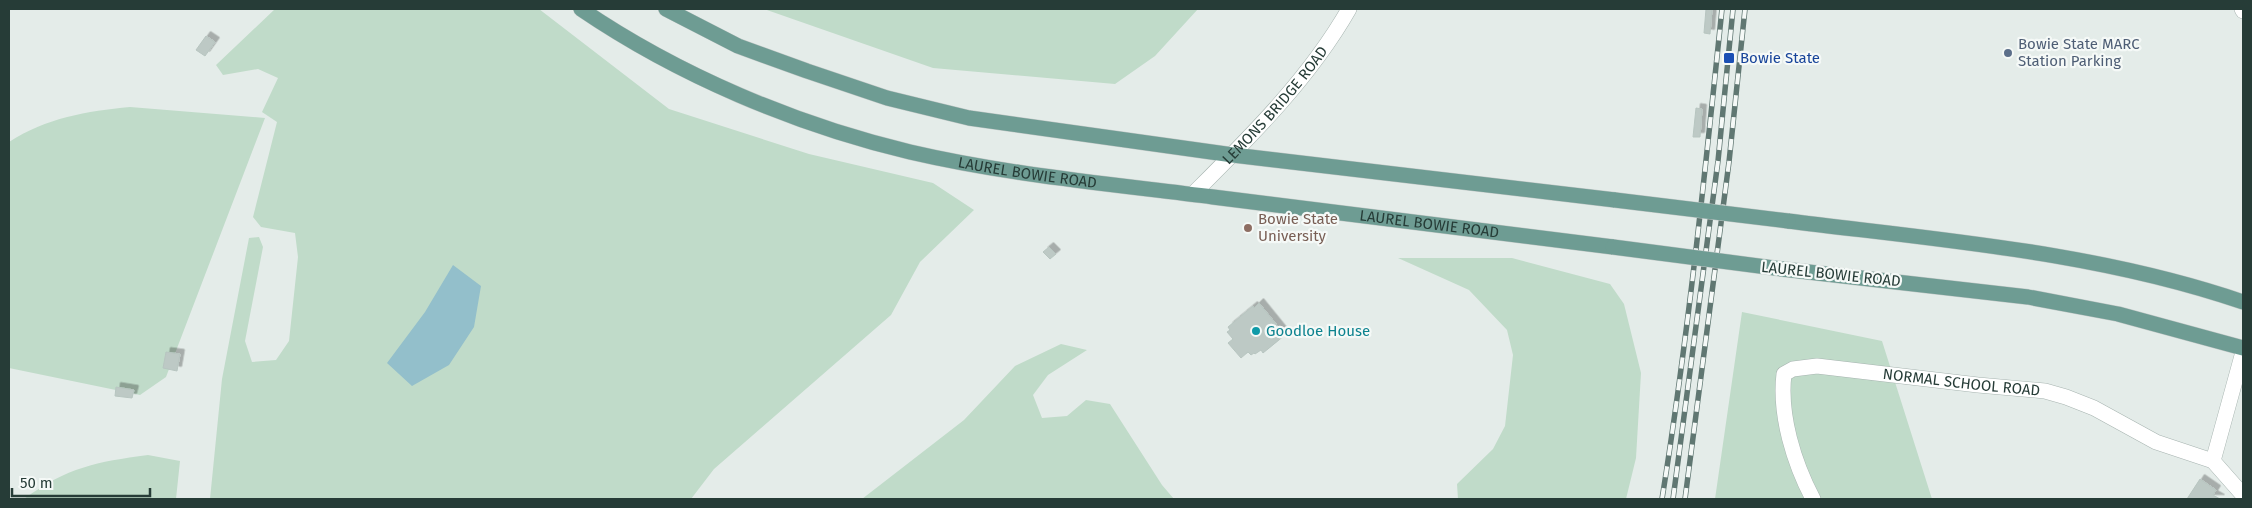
<svg xmlns="http://www.w3.org/2000/svg" width="2252" height="508" font-family="'Fira Sans',sans-serif">
  <style>
    .green { fill: #c0dbc9 }
    .water { fill: #93bfcb }
    .building { fill: #bdc9c5; stroke: #b7c5c0; filter: url(#shadow) }
    .lines { fill: none; stroke-linecap: round; stroke-linejoin: round }
    .street-casing { stroke: #a7b4b0; stroke-width: 16 }
    .primary-casing { stroke: #c2c8c7; stroke-width: 16 }
    .street { stroke: #fff; stroke-width: 15 }
    .primary { stroke: #6e9c93; stroke-width: 15 }
    .rail-casing { stroke: #607772; stroke-width: 5.5 }
    .rail { stroke: #f5f9f7; stroke-width: 4; stroke-dasharray: 11; stroke-linecap: butt }
    .primary-bridge-casing { stroke: #c2c8c7; stroke-width: 16; stroke-linecap: butt }
    .primary-bridge { stroke: #6e9c93; stroke-width: 15 }
    .service-dot { fill: #5c6f8a; stroke: #f5f9f7; stroke-width: 2 }
    .transit-dot { fill: #1a4fb4; stroke: #f5f9f7; stroke-width: 2 }
    .education-dot { fill: #8d6e63; stroke: #f5f9f7; stroke-width: 2 }
    .culture-dot { fill: #0f9aa8; stroke: #f5f9f7; stroke-width: 2 }
    .labels { text-anchor: middle; stroke-width: 4.5; stroke-linejoin: round; paint-order: stroke }
    .service-label { font-size: 15px; fill: #4e5e75; stroke: #f5f9f7; text-anchor: start }
    .transit-label { font-size: 15px; fill: #164399; stroke: #f5f9f7; text-anchor: start }
    .street-label { font-size: 15px; fill: #263c37; stroke: #f5f9f7 }
    .education-label { font-size: 15px; fill: #785e54; stroke: #f5f9f7; text-anchor: start }
    .culture-label { font-size: 15px; fill: #0d838f; stroke: #f5f9f7; text-anchor: start }
  </style>
  <defs>
    <filter id="shadow"><feDropShadow dx="4.5" dy="-4.5" stdDeviation="0" flood-color="#0004"/></filter>
  </defs>
  <rect width="100%" height="100%" fill="#e4ece9"/>
  <path class="green" d="M275,9h264l130,100 140,45 124,29 41,27 -54,52 -29,53 -177,154 -23,30h-481l12,-120 27,-141 10,-1 4,10 -18,94 7,21 24,-2 13,-19 9,-84 -3,-24 -34,-6 -8,-10 24,-95 -15,-10 16,-34 -20,-9 -35,6 -7,-10z
    M764,9h434l-43,47 -40,28 -182,-16z
    M130,107l135,11 -99,259 -26,18 -131,-27v-226c37,-24 78,-31 121,-35z
    M1398,258h114l98,26 14,20 17,69 -5,85 -10,41h-168l-1,-15 36,-35 12,-23 8,-71 -6,-25 -38,-40z
    M1742,312l140,29 50,158h-217z
    M1061,344l26,6 -39,25 -15,20 9,23 25,-2 19,-16 24,4 52,81 12,14h-312l102,-79 51,-54z
    M148,455l32,6 -4,38h-152c44,-32 72,-37 124,-44z"/>
  <path class="water" d="M453,265l28,21 -7,41 -25,38 -37,21 -25,-23 38,-51z"/>
  <path class="building" d="M1706,9h6l-2,25 -6,-1z
    M206,36l9,6 -10,14 -9,-6z
    M1696,108l6,1 -2,28h-7z
    M1049,247l7,7 -6,5 -7,-7z
    M1259,303l26,32 -22,18 -2,-3 -6,4 -1,-1 -3,2 -3,-3 -7,6 -13,-15 5,-4 -6,-7 3,-2 -2,-3 25,-21 1,2z
    M166,352l14,2 -3,17 -14,-3z
    M116,387l18,3 -2,8 -17,-2z
    M2200,479l16,11 -3,5 7,4h-33z"/>
  <g class="lines">
    <g class="street-casing">
      <g id="street">
        <path d="M2242,9l1,2"/>
        <path id="s1" d="M1193,194c57,-57 116,-115 156,-185"/>
        <path d="M2213,461l30,-109"/>
        <path id="s2" d="M1813,499c-19,-36 -34,-84 -29,-125l9,-5 24,-3 161,19 67,6 21,6 28,11 62,34 57,19 30,34"/>
      </g>
    </g>
    <g class="primary-casing">
      <g id="primary">
        <path id="s3" d="M581,9c97,66 215,116 329,143 99,23 201,32 303,45 133,17 267,33 400,50"/>
        <path d="M666,9l72,37 69,25 80,27 82,20 264,37 382,45"/>
        <path d="M1788,221c152,19 309,31 455,81"/>
        <path d="M1782,269l246,28 90,17 125,34"/>
      </g>
    </g>
    <use href="#street" class="street"/>
    <use href="#primary" class="primary"/>
    <g class="rail-casing">
      <path id="rail" d="M1662,499c26,-162 43,-326 60,-490
        M1673,499l45,-338 15,-152
        M1685,499l44,-337 16,-153"/>
    </g>
    <use href="#rail" class="rail"/>
    <g class="primary-bridge-casing">
      <path id="primary-bridge" d="M1615,200l173,21
        M1613,247l169,22"/>
    </g>
    <use href="#primary-bridge" class="primary-bridge"/>
  </g>
  <circle class="service-dot" cx="2008" cy="53" r="5"/>
  <rect class="transit-dot" x="1723" y="52" width="12" height="12" rx="2.5"/>
  <circle class="education-dot" cx="1248" cy="228" r="5"/>
  <circle class="culture-dot" cx="1256" cy="331" r="5"/>
  <g class="labels">
    <g class="service-label">
      <text x="2018" y="49">Bowie State MARC<tspan x="2018" dy="17">Station Parking</tspan></text>
    </g>
    <g class="transit-label">
      <text x="1740" y="63">Bowie State</text>
    </g>
    <g class="street-label">
      <text dy="5" stroke="none"><textPath href="#s1" startOffset="121">LEMONS BRIDGE ROAD</textPath></text>
      <text dy="5" stroke="none"><textPath href="#s3" startOffset="480">LAUREL BOWIE ROAD</textPath></text>
      <text dy="5" stroke="none"><textPath href="#s3" startOffset="885">LAUREL BOWIE ROAD</textPath></text>
      <text transform="translate(1831 274) rotate(6)" y="5">LAUREL BOWIE ROAD</text>
      <text dy="5" stroke="none"><textPath href="#s2" startOffset="310">NORMAL SCHOOL ROAD</textPath></text>
    </g>
    <g class="education-label">
      <text x="1258" y="224">Bowie State<tspan x="1258" dy="17">University</tspan></text>
    </g>
    <g class="culture-label">
      <text x="1266" y="336">Goodloe House</text>
    </g>
  </g>
  <rect width="2252" height="508" fill="none" stroke="#263c37" stroke-width="20"/>
  <path d="M12 488v8h138v-8" fill="none" stroke="#263c37" stroke-width="2.5"/>
  <text x="20" y="488" font-size="15" fill="#263c37" stroke="#f5f9f7" stroke-width="4" paint-order="stroke">50 m</text>
</svg>
